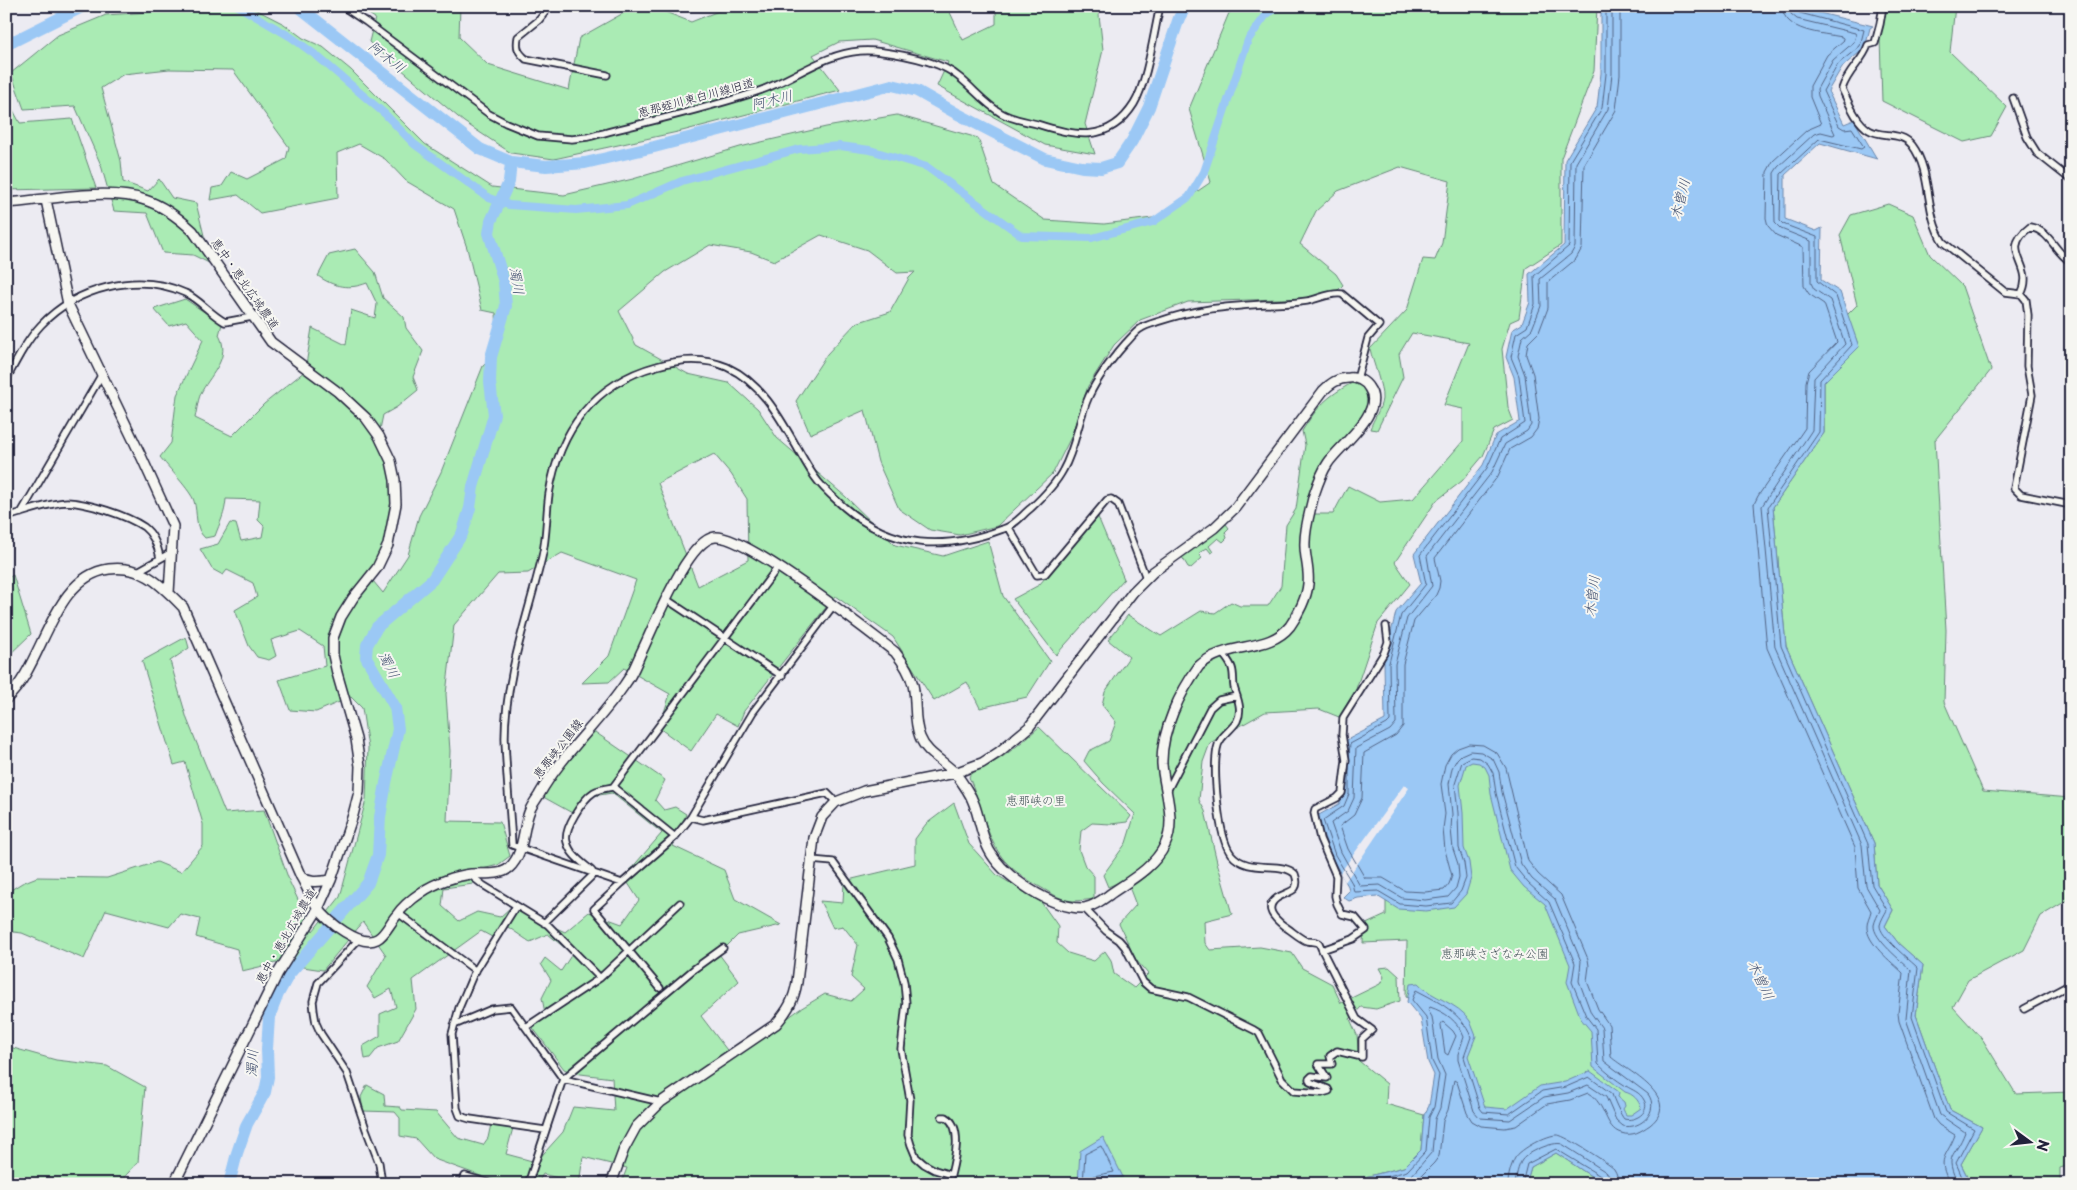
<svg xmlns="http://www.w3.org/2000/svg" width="2077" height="1190" font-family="'Playpen Sans','Klee One',sans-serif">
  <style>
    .green { fill: #aaebb4; stroke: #668678; fill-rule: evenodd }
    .water { fill: #9bc8f5; stroke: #6b86ab }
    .pier { fill: #ecebf2 }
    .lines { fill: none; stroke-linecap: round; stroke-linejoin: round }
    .shore { stroke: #526485; stroke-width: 1 }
    .stream { stroke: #6b86ab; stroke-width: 2 }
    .canal { stroke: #9bc8f5; stroke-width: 8 }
    .river { stroke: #9bc8f5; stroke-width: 12 }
    .street-casing { stroke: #22223b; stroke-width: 9 }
    .secondary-casing { stroke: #22223b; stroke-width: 12 }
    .street { stroke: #f6f6f2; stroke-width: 5.5 }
    .secondary { stroke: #f6f6f2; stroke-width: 9 }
    .labels { text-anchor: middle; stroke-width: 4; stroke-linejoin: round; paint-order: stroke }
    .street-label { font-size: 12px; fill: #22223b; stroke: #f6f6f2 }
    .park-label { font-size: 12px; fill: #445459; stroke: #f6f6f2 }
    .water-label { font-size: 14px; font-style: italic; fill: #465473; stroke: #f6f6f2 }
  </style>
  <rect width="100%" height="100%" fill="#ecebf2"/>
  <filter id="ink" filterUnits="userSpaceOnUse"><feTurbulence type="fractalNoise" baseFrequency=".02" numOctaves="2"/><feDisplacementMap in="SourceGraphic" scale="10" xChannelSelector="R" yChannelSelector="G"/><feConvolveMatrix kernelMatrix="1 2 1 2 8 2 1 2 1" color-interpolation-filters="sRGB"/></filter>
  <g filter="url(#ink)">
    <path class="green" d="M165,6h84l35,18 19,14 20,9 28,23 74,74 67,43 72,8 69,-16 107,-32 86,-20 71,-12 81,23 16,47 51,35 59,4 56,-7 51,-35 -22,-73 40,-96 11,-7h357l-3,65 -33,87v87l-35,23 -7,50 -9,4 -8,27 6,58 5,13 -19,10 -11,26 -21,25 -26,20 -41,61 15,22 -32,39 -22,66 -17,28 -20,-8 -54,3 -55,31 -7,19 -4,38 6,11 12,51 15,52 -28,7 1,22 5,7 50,-3 32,6 10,15 30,16 9,19 39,-19 4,-7 -5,-9 10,-1 10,9 1,25 -24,8 -15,-2 -11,12 7,16 2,26 28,23 -1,20 38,11 -3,35 -17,17 -66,17h-717l6,-16 -44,-11 -4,27h-14v-4l-22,-6 -5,9 -6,-3 -4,4h-25l-69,-25 -18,-20 -16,-3v-18l-5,-6 -32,-1 -2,-14 6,-12 17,9 1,12 15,1 2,3 34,2 22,26 25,7 5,-7 3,-14 22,4 -7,26 30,8 27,-30 10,-25 41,4 -2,-33 -39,-5 -9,-4 -31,-41 12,-15 -3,-15 9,-18 -10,-16 4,-6 16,13 11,-17 -24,-20 -18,8 -28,-19 -10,14 -11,-6 -68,49 3,29 -18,32 -20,7 -8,10 -5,1 -2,-13 17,-10v-22l16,-7 -5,-18 -16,9 -8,-11 19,-32 -23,-33 -40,48 -47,-7 -34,8 -5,-22 -41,-12 4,-18 -20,-5 -11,13 -63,-17 -22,49 -62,-26 -16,-2v-38l16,-10 15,-6 70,1 50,-16 24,10 22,-26v-22l-18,-62 -11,3 -32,-104 44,-24 3,11 -19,13 17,58 38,94 39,-3 26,73 23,48 27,-34 26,-97 2,-52 -6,-40 -11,-11 -35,15 -26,-2 -11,-30 46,-14 -2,-20 -23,-15 -29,9 5,16 -7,4 -12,-3 -8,-11 -14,-36 22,-13 -4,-14 -26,-13 -4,5 -11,-6 -12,-20 18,-5 12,-21 6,1 5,17 21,-4 2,-11 -6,-6 2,-20 -34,-1c-1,15 -6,23 -11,37l-10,2c-11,-10 -7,-25 -11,-37 -3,-10 -27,-35 -34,-44l11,-14 6,-48 26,-55 -17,-19 -17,5 -15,-17 31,-10 37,25 -3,11c12,22 -7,38 -17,56 -4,7 -5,18 -7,27l37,18 32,-32 41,-33 7,-43 34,17 5,-35 24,8 2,-14 -10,-21c-18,7 -33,4 -49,-7l11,-21 26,-6 20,23 8,26 21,19 2,11 17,23 -10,26 5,13 -21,17 -14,8 -6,29 12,21 4,30 -8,50 -17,30 15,18 25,-38 11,-39 22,-44 42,-106 15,-15 -2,-38 -14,-3 -15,-62 -13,-39 -48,-28 -21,-22 -26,-15 -22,9 1,45 -78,15 -22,-18 -28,5 2,-12 10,-2 9,-14 16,7 39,-20 3,-12 -56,-77 -64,-1 -45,5 -23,14 20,73 2,21 25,9 11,-12 13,19 24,5 15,61 -18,-9 -30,-2 -16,-40 -33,-2 -13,-46 -26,-59 -51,3 -13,-36 47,-38 48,-20 43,-3zM1400,167l50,14 -8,62 -7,17 -12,-1 -16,51 -37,39c3,14 13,37 12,50 -1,10 -9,21 -12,30l7,1 26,-53 -4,-23 13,-21 57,10 -25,62 19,4v32l-50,58 -33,3 -32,-16 -15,28h-27l17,-51 37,-41 8,-20 -4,-15 -12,-4c-26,14 -34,23 -50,48l3,14 -9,64 -10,16 -5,61 -13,20h-28l-9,-4 -16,11 -14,-2 -40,25 -33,-21 -20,25 21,17 -24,35 -3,13 14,17 -7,19 -20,10 -5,10 19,22 32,31 -9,29 -23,32 5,12 18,-8 10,26 -17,19 17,36 12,14 -14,14 -20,-14 -3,-14 -6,-9 -11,10 -26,-8 -11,-10 1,-17 -17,-24 -44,-27 -28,-31 -15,-41 -28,21 -11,15v25l-71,17 -1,22 -23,-2 13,27 10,-2 15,19 -7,32 13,12 -13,12 -26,-7 -25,15 -67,49 -32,-42 38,-35 -20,-27 19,-19 43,-10 -46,-26 -11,-29 -51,-24 13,-32 -11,-7 -11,3 -9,-10 10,-20 -73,-50 -56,63 38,21 19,-18 19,-3 50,40 -38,44 15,23 -17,24 -33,-12 -24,20 -54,-25 -11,10 -23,-5 -18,9 -17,-15 2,-18 29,-4 -2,-12 27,-7 12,-9 -10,-34 -53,-1 3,-70 -4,-57 8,-69 44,-51 30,-1 34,-20 74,27 -27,76 -27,27 27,-1 15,-14 46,26 -11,34 32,23 25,-37 22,12 6,-15 91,-115 58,41 41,64 33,-19 13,26 47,-11 23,-36 -47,-65 -15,-55 -45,15 -48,-11 -49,-48 -69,-59 -19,-29 -29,-26 -41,-9 -52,-29 -17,-34 46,-39 45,-27 41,7 23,9 47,-26 46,15 30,23 18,-1 -6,6 -19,34 -34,11 -29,31 -31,47 14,33 55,-24 13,52 21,47 31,21 30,5 37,-9 56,-53 18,-36 17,-51 26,-41 26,-25 48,-18 121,-4 29,-8 5,-5 -7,-11 -36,-30 16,-33 22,-20zM714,454l17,20 16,25 1,61 -50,26 -40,-103z
      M356,6h104l-1,31 29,28 81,25 10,-52 57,-32h14l41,16 35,-14v-2h221l16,34 33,-16v-18h102l5,44 -18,74 10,30 -50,-9 -108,-59 11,-24 -76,-22 -33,2 -26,13 27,35 -158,41 -128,28 -43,-6 -47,-31 -95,-80 6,-24z
      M1879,6h76l-5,46 57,55 -16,29 -27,6 -82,-41z
      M6,97l14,26 52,-4 24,69 -90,2z
      M1888,204l25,11 17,40 32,31 29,84 -56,70 11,190 -2,72 39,89 88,7v100l-30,18 -17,34 -56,30 -15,27 30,33 33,54 55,-2v73l-11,3v16h-89l-10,-20 21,-37 -32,-17 -34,-95 7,-50 -24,-21 -14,-18 8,-16 -16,-26 -3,-41 -88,-197 -13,-139 51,-74v-51l35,-35 -12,-32 10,-10 -17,-70 11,-20z
      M1098,517l26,62 -68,76 -43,-56 26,-14z
      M1226,524l3,4 -4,4 2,6 -4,4 -5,-4 -9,8 4,6 -2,1 -4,-5 -8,5 3,5 -11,10 -3,-1 -6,-10z
      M13,575l18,59 -25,24v-79z
      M1039,727l92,89 -4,6 -16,2 -19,-1 -11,8 -2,19 6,16 9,10v23c-29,4 -29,2 -54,-12 -14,-8 -30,-18 -39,-31 -15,-20 -21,-55 -32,-79l2,-4c26,-9 48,-28 68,-46z
      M1489,753l65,143 104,212 -31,20 -151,-11 -26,-104 -44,-16 1,-56 -44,2 1,-18 22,-10v-17l66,-135z
      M6,1046l50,14 51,6 38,21 -7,75 -20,22h-112z
      M1556,1153l47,31h-77l5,-17z"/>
    <path class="water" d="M1601,6h190l82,20 -3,2 -5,20 -23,19 -14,24 16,33 10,-4 23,39 -57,-16 -35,32v44l31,12 6,-3 -1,52 19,12 19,55 -35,35v51l-51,74 13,139 88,197 3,41 16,26 -8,16 14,18 24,21 -7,50 34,95 32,17 -21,37 10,20h-368l-47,-31 -25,14 -5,17h-188l66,-17 17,-17 3,-35 5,-9 5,-31 -6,-13 -7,-43 -14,-17 3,-18 8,-1c14,16 40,19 52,38 2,5 4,10 6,15l-8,20 17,51 22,2 33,-23 25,-4 25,-11 29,21 -1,5 6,5 1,4 -2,3 3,6h5l10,-7c-2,-8 -8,-14 -16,-16l-32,-25 -2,-36 -10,-12 -14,-37 3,-17 -25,-61 -21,-17 -14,-17 -19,-76 -2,-19 -4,-8 -6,-4 -7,-1 -6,3 -6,20 3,28 1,35 5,14 2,16 -5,16 -12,13 -28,4 -28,-2 -21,-13 -19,2 -9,3 -6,-4 6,-6 -1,-5 -17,-29 -14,-41 22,-12 5,-10 1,-53 40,-21 -1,-58 12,-50 25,-29 -7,-29 69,-89 13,-30 24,-14 -6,-44 -8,-20 6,-27 10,-6 8,-22 -1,-28 35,-29 1,-85 32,-53 4,-34z
      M1103,1137l20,40 -45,6 2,-32z"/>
    <path class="pier" d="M1404,785l5,3 -64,94 -5,-9z"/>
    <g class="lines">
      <path class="shore" d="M1782,6c1,26 40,27 60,31l2,3 -17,15 -17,31v11l11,27 -14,6 -34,31 -6,11 -1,46 2,8 8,9 27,12 1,39 5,8 15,10 13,38 -28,29 -3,11 -1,46 -47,68 -4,8 13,144 88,199 3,41 13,23c-1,5 -4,9 -4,15 -1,17 25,36 36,47l-5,40 1,8 35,98 5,6 16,10c-9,24 -19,22 -5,49
        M1789,6l2,8 6,5 58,14 1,2 -2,7 -21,18 -16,29 1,7 17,38 -2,1 -12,-3 -7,2 -36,33 -4,6 1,50 6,6 30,12v42l3,6 16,11 15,44 -31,34 -2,52 -50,76 13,141 87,198 4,41 14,24c-2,5 -5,10 -6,15 -1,14 28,36 37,45l-5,49 34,96 25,17c-10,27 -22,21 -7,52
        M1796,6v5l4,2 64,17 -4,16 -22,18 -15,27 16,35 5,3 8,-1 12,19 -3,2 -42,-10 -38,35 -1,47 3,3 34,13v44l19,15 16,49 -32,35 -1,52 -51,75 13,139 87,198 4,41 15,25c-2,4 -6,10 -7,15 -1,11 30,35 38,43l-6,49 34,95 28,17 -18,34 9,21
        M1349,755l1,-11 37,-20 3,-3 -1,-58 12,-48 25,-31 -6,-29 67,-87 13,-29 25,-16 -6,-47 -8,-19 5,-23 11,-7 8,-23 -1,-28 35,-30 1,-85 32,-53 4,-34v-68
        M1349,768v26l-5,12 -21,14 12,35 17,28 2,9 24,-1 22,13 26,2 25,-3 10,-12 5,-13 -2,-15 -5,-15 -1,-35 -3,-29 7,-22 9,-5 9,1 8,6 5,9 3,20 19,74 13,16 21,19 26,61 -3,19 14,34 10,13 2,35c8,8 18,16 28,22 6,4 14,6 18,14 7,12 -9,22 -20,19 -3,-3 -11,-21 -12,-25l-23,-17 -23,10 -24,4 -33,23 -26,-2 -3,-4 -16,-51 7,-20c-9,-24 -34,-36 -55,-47l-4,10 14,17 6,44 7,14 -5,32 -5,10 -3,34 -19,20 -48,13
        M1443,1022l10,9 3,5 -8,19 -3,-2 -4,-28z
        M1083,1184l2,-30 16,-8 13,26 -21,4 -4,3 -1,5
        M1384,1184l27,-8 21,-24 3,-33 5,-11 5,-33 -7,-16 -6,-42 -4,-7 2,-3c15,5 28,14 34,30l-6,17v6l16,51 6,7 30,2 34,-23 24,-4 20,-8 18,12 10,23 7,6c18,4 37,-15 25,-32l-44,-33 -2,-33 -11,-15 -12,-32 2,-20 -26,-62 -23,-20 -11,-15 -19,-72 -3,-20 -6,-13 -12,-7 -11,-1 -9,4 -4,4 -5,9 -3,16 3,30 -1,15 2,20 5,15 1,13 -3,11 -8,9 -23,3 -23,-2 -22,-13 -20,1 -19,-34 -10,-29 17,-12 6,-13 2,-50 34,-18 6,-7 -1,-59 12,-46 25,-32 -5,-30 65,-84 13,-28 22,-13 4,-6 -6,-50 -7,-19 4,-18 10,-9 9,-23 -1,-27 31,-25 4,-7 1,-84 32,-54 4,-35v-68
        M1413,1184l21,-21 5,-7 4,-35 5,-11 6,-30 3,2 10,31 5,8 9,5 24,2 11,-2 31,-22 23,-4 18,-7c19,11 16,35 33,40 12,4 20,-2 29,-8 34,-27 -23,-54 -39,-68l-2,-32 -11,-16 -11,-28 2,-15 -1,-7 -27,-64 -23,-21 -10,-13 -22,-93 -9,-15 -14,-8 -14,-1 -11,4 -7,6 -6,11 -4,19 4,30 -2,15 2,21 7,26 -3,8 -5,6 -19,2 -20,-1 -22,-13h-18l-17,-29 -8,-23 14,-11 8,-17 2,-45 32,-18 7,-9v-62l11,-43 22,-26 3,-7 1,-7 -5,-23 63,-82 12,-27 21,-12 6,-8 2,-10 -6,-45 -7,-19 2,-12 11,-11 9,-24v-26l28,-23 6,-11 2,-83 32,-55 4,-35v-69
        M1508,1184c0,-8 3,-19 7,-26 5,-9 33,-24 43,-23 8,1 50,28 56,34 3,5 4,9 5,15
        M1515,1184c1,-7 3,-18 7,-24 6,-8 31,-19 40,-16l44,28 4,5 1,7
        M1522,1184l5,-20 29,-15 46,28 3,7"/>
      <path class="stream" d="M1883,17l4,-11"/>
      <path class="canal" d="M119,6h16
        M238,6l53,31 26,19 68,58 29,30 75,54 20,7 67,5 51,-5 55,-24 117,-32 41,-3 30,4 57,17 95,69 70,2 61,-16 36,-25 15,-25 44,-132 18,-25 12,-9"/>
      <path class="river" d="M298,6l182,143 31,13 35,4 39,-3 69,-16 238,-62 25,6 37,21 91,47 37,8 19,1 16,-5 15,-22 17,-34 30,-89 7,-12
        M6,45l78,-39
        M229,1184l8,-31 10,-29 18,-32 3,-15 -1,-28 2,-32 9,-23 11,-20 79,-91 10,-28 2,-38 6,-34 12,-54 -3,-22 -29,-50 1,-12 10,-18 55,-47 30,-46 8,-26 3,-21 21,-72 -4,-33 1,-25 15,-51 -2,-24 -15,-49 2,-12 18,-39 2,-20"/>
      <g class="street-casing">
        <path id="street" d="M342,6l24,16 123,92 17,9 32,13 34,3 16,-2c57,-15 116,-27 171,-46 35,-12 64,-37 101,-40 21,-2 66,8 85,17 21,10 35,33 56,45 10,6 24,8 36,11 37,12 72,20 97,-20 13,-21 20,-72 26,-98
          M550,6l-11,14 -21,17c-2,11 0,15 8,22l81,16
          M1883,6l-3,18 -5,19 -7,2c-5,16 -20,25 -26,44 7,14 14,33 27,41 13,8 32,1 43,15 21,28 12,68 31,97l62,50 16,2 5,6 2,15 -1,51 5,29 -18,93 7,7 50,10
          M2013,98l14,39 10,16 34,27
          M2021,294c16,-29 -24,-42 9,-67 21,4 24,25 41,35
          M6,380c10,-18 20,-39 35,-55 35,-37 96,-54 144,-32 14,6 25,21 40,29l27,-5
          M21,513l81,-139
          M6,517c16,-4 46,-15 61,-15 21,1 59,13 77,25 9,7 14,20 16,31
          M1009,528l28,47 8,-1 62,-74 4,-1 7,5 28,74
          M138,571l34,-19
          M666,599l116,77
          M833,606l-80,106 -62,105 -16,20 -53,46 -110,-38c-2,-36 -6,-72 -7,-107 0,-62 23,-122 37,-181 5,-21 4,-42 7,-63 10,-63 45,-111 108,-128 23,-7 47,-9 70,1 44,20 62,71 87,109 8,12 19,21 30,31 49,42 100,44 159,22 11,-3 19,-14 28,-21 13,-12 24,-23 32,-38 13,-23 15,-50 26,-74 9,-19 22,-36 36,-52 5,-5 10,-12 15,-15 5,-4 14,-6 20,-8 38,-13 66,-14 105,-17 14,0 29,-1 42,-3 12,-2 23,-9 35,-7l37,31 -11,13 -11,41
          M1222,652c3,5 8,10 10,16 2,6 1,13 2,19 3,11 9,22 3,34 -6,10 -18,15 -20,28 -4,22 1,88 14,105 17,21 50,6 64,20 7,19 -8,17 -18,24 -14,10 -2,21 7,28 7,4 16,13 23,15 5,1 7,0 12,2l3,7 31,-11 13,-9 -11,-13 -13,-3 -5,-10 -2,-8 1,-20 -16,-37 -6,-26 1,-4 22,-11 5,-5 4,-33 -4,-25 1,-17 41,-65 4,-11 -2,-16
          M613,787l62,50
          M1166,793l44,-85 9,-8 18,-4
          M691,817l12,3 124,-27 9,9
          M811,860l22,2 55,76 10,21 6,23 2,21 -5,46 9,51 -2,35 3,10 5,12 8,7 11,6 16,5c4,-16 12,-48 -5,-58h-4
          M592,871c-9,-8 -22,-16 -25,-29 -4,-13 16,-43 27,-50 5,-3 13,-4 19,-5l165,-220
          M469,874l14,11 65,40 52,53
          M622,883l-28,26 66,79
          M516,906l-43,69 -14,33 -7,26 5,74 3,8 10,3 75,11
          M1084,908l22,23 13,9 6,7 18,35 8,7 37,8 66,33 5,3 23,46 12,12 28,2 7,-2
          M398,913l78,58
          M544,923l50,-49
          M358,940l-40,43 -5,18 1,10 2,12 5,11 26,39 19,56 13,34 3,21
          M1322,950l35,69 15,11 -10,9v18l-25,-6 -7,5 2,8h-14l9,14 -15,-2 -3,3 1,3 18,7 1,2
          M2024,1009l47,-25
          M454,1025l38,-16 19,-2 52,72 98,23
          M526,1027l74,-49 80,-75
          M461,1184l4,-8 27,8
          M528,1184l35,-105 131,-110 29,-21"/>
      </g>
      <g class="secondary-casing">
        <path id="secondary" d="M46,200l22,104 74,154 31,68 -4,67
          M6,203c39,-3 103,-16 139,-3 19,6 34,18 48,31l78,111 67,50 28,26 13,18 12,25 4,19 1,24 -8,41 -11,23 -24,30 -12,19 -8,21v17l4,18 19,66 4,27 -1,26 -6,23 -22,65 -13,29 -40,64 -104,211
          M6,699c38,-33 45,-122 103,-130 34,-4 51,15 74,38l118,270c6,10 10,22 17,31 9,13 42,40 59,31 8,-4 13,-16 19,-23 6,-9 17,-18 26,-24 13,-9 33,-16 49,-18 12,-1 29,2 38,-6 16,-14 13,-40 21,-58 2,-5 6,-10 9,-15 23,-41 60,-72 86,-111 7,-9 11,-20 16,-31 12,-24 46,-113 74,-116 30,-3 151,93 180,115 8,10 15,20 18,33 4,17 0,35 7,52 6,16 22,23 34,35 5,5 9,12 13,18 12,17 12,41 22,60 14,27 63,58 93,58 9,0 20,-8 27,-13 20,-14 45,-27 56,-50 12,-25 -1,-55 -3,-81 -1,-33 18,-72 37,-98 27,-25 70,-13 91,-40 8,-11 17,-29 18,-42 2,-14 -4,-28 -3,-42 0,-15 5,-30 8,-44 4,-12 8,-25 15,-35 12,-18 58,-51 41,-75 -4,-7 -12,-11 -20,-10 -11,0 -18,5 -26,13l-88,117 -21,20 -61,44 -20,20 -104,135 -30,25 -17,11 -27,10 -91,18 -28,11 -14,15 -8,21 -17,144c-3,18 -9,28 -21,42l-115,78 -25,25 -12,22 -13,35
          M301,877c10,7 20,4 30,3"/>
      </g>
      <use href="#street" class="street"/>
      <use href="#secondary" class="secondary"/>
    </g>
  </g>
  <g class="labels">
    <g class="street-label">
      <text transform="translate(696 98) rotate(-15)" y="4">恵那蛭川東白川線旧道</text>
      <text transform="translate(245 284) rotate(55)" y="4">恵中・恵北広域農道</text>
      <text transform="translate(558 749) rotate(-52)" y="4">恵那峡公園線</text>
      <text transform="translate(286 936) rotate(-60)" y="4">恵中・恵北広域農道</text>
    </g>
    <g class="park-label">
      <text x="1036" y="805">恵那峡の里</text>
      <text x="1495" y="958">恵那峡さざなみ公園</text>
    </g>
    <g class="water-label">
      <text transform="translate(387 57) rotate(38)" y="5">阿木川</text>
      <text transform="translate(772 100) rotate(-14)" y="5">阿木川</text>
      <text transform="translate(1680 199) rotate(-76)" y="5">木曽川</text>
      <text transform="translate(517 281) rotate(80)" y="5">濁川</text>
      <text transform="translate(1592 596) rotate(-83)" y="5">木曽川</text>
      <text transform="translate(389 665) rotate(63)" y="5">濁川</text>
      <text transform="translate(1761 980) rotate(65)" y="5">木曽川</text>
      <text transform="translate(252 1063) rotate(-87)" y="5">濁川</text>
    </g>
  </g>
  <rect width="2077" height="1190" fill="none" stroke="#f6f6f2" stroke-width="25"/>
  <rect x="12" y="12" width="2052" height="1165" fill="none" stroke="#22223b" stroke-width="2" filter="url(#ink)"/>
  <g transform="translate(2030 1142) rotate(105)" stroke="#f6f6f2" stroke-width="4" paint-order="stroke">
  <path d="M0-4L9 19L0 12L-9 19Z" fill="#22223b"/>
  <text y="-8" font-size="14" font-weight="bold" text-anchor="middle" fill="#22223b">N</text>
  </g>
</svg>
